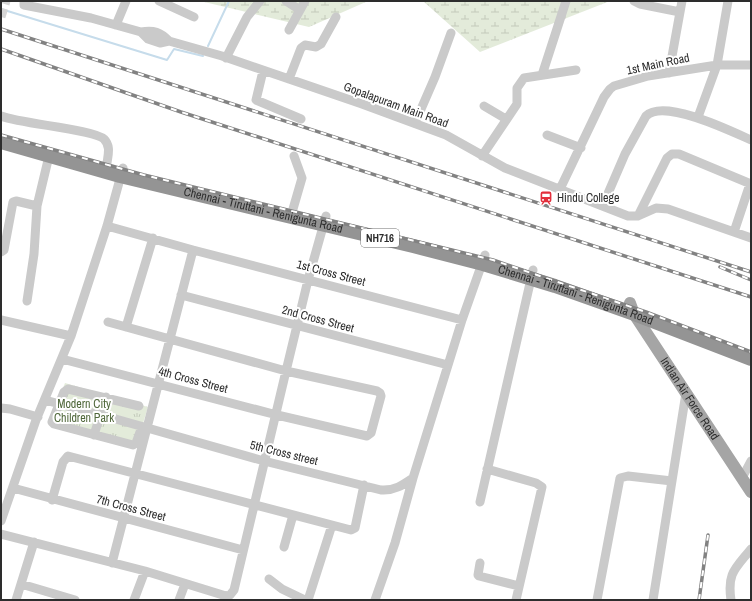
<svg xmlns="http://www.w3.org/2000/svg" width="752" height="601" font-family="'Archivo Narrow',sans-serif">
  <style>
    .grass { fill: url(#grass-tufts) }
    .wetland { fill: url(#wetland-marsh) }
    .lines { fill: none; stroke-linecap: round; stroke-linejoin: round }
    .stream { stroke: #c6dceb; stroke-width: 2 }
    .minor-tunnel { stroke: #d5d5d5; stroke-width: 9; stroke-dasharray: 9 4.5; stroke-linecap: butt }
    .minor { stroke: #cacaca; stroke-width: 9 }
    .major { stroke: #a5a5a5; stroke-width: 12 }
    .highway { stroke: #949494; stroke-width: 14 }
    .rail-casing { stroke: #828282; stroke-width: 3.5 }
    .rail { stroke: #fff; stroke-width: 2; stroke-dasharray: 6; stroke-linecap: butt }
    .labels { text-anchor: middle; stroke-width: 4; stroke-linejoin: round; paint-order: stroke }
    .shield { fill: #fff; stroke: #6c6c6c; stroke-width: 1 }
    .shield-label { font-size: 11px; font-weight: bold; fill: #2d2d2d }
    .street-label { font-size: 12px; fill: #2d2d2d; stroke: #fff }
    .poi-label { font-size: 12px; fill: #2d2d2d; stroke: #fff; text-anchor: start }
    .park-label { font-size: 12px; fill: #50683b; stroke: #fff }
  </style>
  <defs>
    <pattern id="grass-tufts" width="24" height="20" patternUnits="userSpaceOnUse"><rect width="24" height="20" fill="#e3ebda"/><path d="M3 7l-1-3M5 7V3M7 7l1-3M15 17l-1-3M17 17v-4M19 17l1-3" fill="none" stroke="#c3cabb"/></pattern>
    <pattern id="wetland-marsh" width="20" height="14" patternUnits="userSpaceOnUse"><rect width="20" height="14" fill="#e3ebda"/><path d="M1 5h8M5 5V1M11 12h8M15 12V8" fill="none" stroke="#c3cabb"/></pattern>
  </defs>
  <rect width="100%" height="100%" fill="#fff"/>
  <path class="grass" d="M65,383l83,24 -12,39 -87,-22z"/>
  <path class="wetland" d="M200,1h168l-59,26z
    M423,1h187l-130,51z"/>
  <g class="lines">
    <path class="stream" d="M1,9l166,51 7,-11 29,7
      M208,46l21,-45"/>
    <path class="minor-tunnel" d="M1,17l5,-16"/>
    <path class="minor" d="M24,1v4l67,13 50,14 7,7 12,4 9,-2 53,15 140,48 84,31 59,33 123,48h10l18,-8 12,1 83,29
      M159,1l35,16
      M286,1l14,9
      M634,1l6,3 40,8
      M116,25l10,-24
      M289,30l16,-29
      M141,32c13,-2 19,0 28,9
      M226,58l21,-41 13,-16
      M263,71l-7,29 45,19
      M669,73l13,-72
      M542,75l24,-74
      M289,79l12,-31 4,-3 11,2 5,-3 15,-27
      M484,106l22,13
      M1,116c20,8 92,13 103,23 7,7 4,16 3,24
      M698,117l19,-52 11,-64
      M415,123l20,-46 16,-44
      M547,135l34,13
      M482,156l35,-52v-16l7,-10 52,-8
      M560,189l44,-92 6,-8 4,-3 34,-10 69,-11h34
      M603,205l22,-51 21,-38c18,-18 85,15 105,24
      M293,209l9,-31 -8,-22
      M638,216l29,-58 5,-4h7l72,30
      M107,226l86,24 -81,313
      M734,232l16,-48
      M193,250l269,70
      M1,252l3,-2 9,-48 3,-1 21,5
      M181,295l267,70
      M27,301l7,-47 3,-48 12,-50
      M1,320l70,16
      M108,322l178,49 22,-91 18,-64
      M126,327l27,-89
      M45,400l51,14
      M139,406l-71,-17 -4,3 -12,30 2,2 79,21 3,-2 4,-11
      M1,408l9,1 28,8
      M102,410l4,-13
      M105,416l159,45 117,29c13,1 22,-5 32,-12
      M94,435l5,-16
      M487,469l49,14 6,4 -26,113
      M742,478l9,-17
      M13,488l230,62
      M52,500l11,-38 5,-6 283,74 4,-2 9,-43
      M480,502l53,-232
      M1,521l35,-101 35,-84 36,-110 16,-58
      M1,534l144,37 81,25 4,-1 4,-5 52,-219 91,20 3,2 1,3 -10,37 -4,3 -90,-21 -215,-56
      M284,547l9,-32
      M480,563l-2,12 1,1 40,10
      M269,579l13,10 23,11
      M21,584l54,16
      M16,600l18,-58
      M134,600l11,-29
      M179,600l6,-16
      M308,600l24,-75
      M375,600l20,-57 18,-65 49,-158 23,-65
      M597,600l23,-122 8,-2 44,5
      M653,600l33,-207
      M731,600c-4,-27 4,-31 20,-51"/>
    <path class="major" id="s1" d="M630,303l4,11 117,178"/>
    <path class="highway" id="s2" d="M1,142l119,34 293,70 70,18 72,22 79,28 117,45"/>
    <g class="rail-casing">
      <path id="rail" d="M1,29l750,243
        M1,49l180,63 570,185
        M1,135l143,40 349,85 153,52 105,40
        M720,267l31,13
        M699,600l9,-65"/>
    </g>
    <use href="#rail" class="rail"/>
  </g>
  <defs>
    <g id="station-bare" transform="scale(1.08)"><path d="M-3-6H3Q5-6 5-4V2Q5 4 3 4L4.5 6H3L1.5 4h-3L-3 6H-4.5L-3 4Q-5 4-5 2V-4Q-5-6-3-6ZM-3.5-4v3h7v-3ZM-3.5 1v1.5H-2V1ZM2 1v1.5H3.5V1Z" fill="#e32f3c" stroke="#fff" stroke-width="2.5" paint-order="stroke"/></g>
  </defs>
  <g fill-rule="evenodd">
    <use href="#station-bare" x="546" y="198"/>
  </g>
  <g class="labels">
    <rect class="shield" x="361" y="229" width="38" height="18" rx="3"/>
    <g class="shield-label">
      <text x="380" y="242">NH716</text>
    </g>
    <g class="street-label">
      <text transform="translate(658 64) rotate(-12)" y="4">1st Main Road</text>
      <text transform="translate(396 105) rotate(20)" y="4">Gopalapuram Main Road</text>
      <text dy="4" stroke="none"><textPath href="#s2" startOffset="271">Chennai - Tiruttani - Renigunta Road</textPath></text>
      <text transform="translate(331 273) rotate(15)" y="4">1st Cross Street</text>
      <text dy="4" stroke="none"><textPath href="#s2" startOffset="595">Chennai - Tiruttani - Renigunta Road</textPath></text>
      <text transform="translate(318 319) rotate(15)" y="4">2nd Cross Street</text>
      <text transform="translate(193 380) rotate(15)" y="4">4th Cross Street</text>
      <text dy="4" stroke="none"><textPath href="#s1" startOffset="113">Indian Air Force Road</textPath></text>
      <text transform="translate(284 453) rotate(14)" y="4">5th Cross street</text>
      <text transform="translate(131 508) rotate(15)" y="4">7th Cross Street</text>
    </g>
    <g class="poi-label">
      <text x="557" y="202">Hindu College</text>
    </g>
    <g class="park-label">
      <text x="84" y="408">Modern City<tspan x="84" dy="14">Children Park</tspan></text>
    </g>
  </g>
  <rect width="752" height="601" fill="none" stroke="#2d2d2d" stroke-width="4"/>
</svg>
